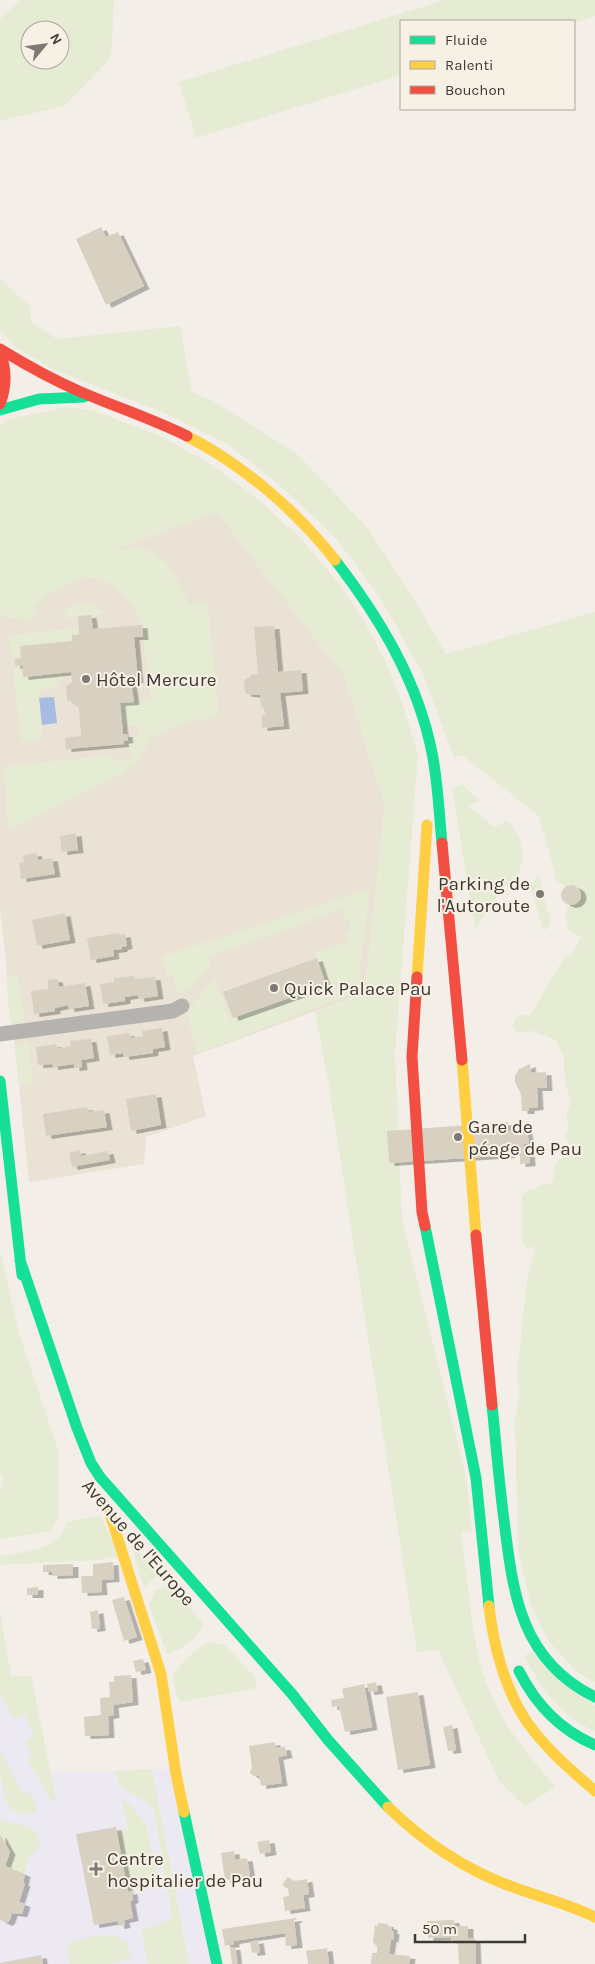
<svg xmlns="http://www.w3.org/2000/svg" width="595" height="1964" font-family="Karla,sans-serif">
  <style>
    .built { fill: #eae3d5 }
    .medical { fill: #ede9f2 }
    .green { fill: #e5ecd3; fill-rule: evenodd }
    .water { fill: #a7bce0 }
    .building { fill: #d8d0c1; filter: url(#shadow) }
    .lines { fill: none; stroke-linecap: round; stroke-linejoin: round }
    .street { stroke: #b4b3b0; stroke-width: 15 }
    .fast { stroke: #16e098; stroke-width: 11 }
    .slow { stroke: #ffcf43; stroke-width: 11 }
    .jam { stroke: #f24e42; stroke-width: 11 }
    .poi-dot { fill: #7d7974; stroke: #f7f0e4; stroke-width: 2 }
    .labels { text-anchor: middle; stroke-width: 4; stroke-linejoin: round; paint-order: stroke }
    .poi-label { font-size: 19px; fill: #3d3a35; stroke: #f7f0e4; text-anchor: start }
    .street-label { font-size: 19px; fill: #3d3a35; stroke: #f7f0e4 }
  </style>
  <defs>
    <filter id="shadow"><feDropShadow dx="5.5" dy="3" stdDeviation="0" flood-color="#0004"/></filter>
  </defs>
  <rect width="100%" height="100%" fill="#f3efe8"/>
  <path class="built" d="M217,512l128,165 40,129 -20,187 -172,63 13,60 -60,21 -2,27 -115,18 -29,-275v-317z"/>
  <path class="medical" d="M0,1611l11,65h20l20,97 122,-4 39,195h-212z"/>
  <path class="green" d="M20,0h94l-3,58 -47,48 -64,15v-102zM30,30h30v30h-30z
    M445,0h150v16l-21,7 -173,-2v54l-205,63 -17,-56z
    M0,279l30,27 1,16 26,17 123,-13 12,66 21,9 83,52 35,36 38,41 38,58 39,66 149,-42v1070l-19,-11 -27,-29 -19,-39 -12,-53 -3,-129 5,-29 -3,-19 10,-93 9,-33 -10,1 -4,-7v-44l2,-4 6,-3 2,1 11,-7 5,1 5,-4 3,-18 13,-10 -1,-12 -3,-5 4,-7 -3,-12 5,-17 -6,-17 -1,-23 -5,-14 -5,-7 -22,-8 -14,2 -5,-5c-1,-11 7,-14 17,-13l35,-59 6,-1 10,-18 -12,-6 -4,-18 5,-8 8,-3 2,-10 -7,-7 -8,1 -8,-4 -18,-66 -77,-61 -8,3 -31,-84 -42,-75 -45,-61 -59,-55 -50,-39 -65,-32 -110,-43 -35,-21 -17,-18z
    M66,407l28,4 65,24 50,28 49,36 45,42 34,40 27,40 21,39 17,42 16,52 -23,300 7,167 64,256 6,54 -11,1c7,46 10,107 25,150 14,40 43,74 70,105l-31,19 -26,-25 -61,-131 -21,2 -89,-572 -13,-68 50,-19 20,-187 -40,-129 -128,-165 -103,37c8,0 16,-1 24,-1 28,1 41,35 51,56l18,-3 12,113 -20,8 -1,-4 -46,19 -15,26 -17,12 -112,56 -4,-65 102,-10 14,6 10,-3 2,-6 -3,-6 -5,-3 -1,-3 16,-5v-11l-17,1 -2,-23 32,-4c-3,-18 -5,-35 -8,-53 -1,-8 0,-16 -3,-23 -4,-12 -10,-20 -18,-29 -30,-32 -64,-10 -90,14l5,2 -7,9 -24,-1 -7,-3v-189l8,-7z
    M82,602l11,2 11,10 -44,4 9,-11z
    M79,628v6l-7,1v6l-51,17 -9,1 -3,-24z
    M22,668l1,9 48,-5 -13,11v4l-19,3 3,49 -21,3 -8,-73z
    M462,784l18,17 -11,5 25,21 13,-6c22,20 19,46 2,68l-4,-4 -30,45 -23,-141z
    M538,874l13,49 -7,8 -14,-45z
    M370,888l-13,104 -160,61 -10,-42 28,-33 15,42 96,-35 -11,-32 34,-12 -3,-8 6,-3 -4,-11h-2l-4,-10 -134,48 3,8 -21,25 -12,3 -5,-19 -6,1 -6,-18z
    M18,976l7,49 -15,-3 -4,-44z
    M28,1041l5,43 -14,2 -3,-38z
    M0,1251l19,82 40,119 -1,66 -7,13 -51,8v-48l3,-11 -3,-9z
    M100,1515l20,41 -22,4 -98,5v-9c19,-4 46,-4 60,-20 3,-3 5,-9 7,-14z
    M130,1542l29,32 -15,14z
    M169,1584l35,40c-6,12 -22,26 -35,30l-3,-2 -17,-48 6,-13z
    M0,1611l11,65h20l25,124 -4,2 -25,-43 5,-3 -6,-15 8,-7 -10,-20 -11,5 -13,-25z
    M210,1642l14,2 31,33 1,11 -75,14c-3,-4 -4,-7 -5,-11 -1,-4 -3,-8 -3,-12 1,-12 26,-33 37,-37z
    M531,1652l64,54v25c-34,-13 -54,-44 -71,-75z
    M0,1750l22,42 8,1 7,15 -1,4c-7,2 -13,2 -20,0 -16,-8 -16,-43 -16,-62z
    M152,1769l37,195h-41l-7,-34 26,-9 5,-5 -18,-106 -7,-8 -26,-15 -7,-16z
    M122,1800l10,6 14,18 13,60 -31,8 -12,-61 12,-2z
    M0,1821c12,1 45,5 39,24 -2,6 -7,9 -10,13 -2,4 -3,11 -4,16l-20,-8 5,-14 -10,-18z
    M107,1935l8,1 12,6 5,16 -22,6h-40l-3,-15c7,-13 27,-12 40,-14z"/>
  <path class="water" d="M54,697l3,26 -15,2 -3,-27z"/>
  <path class="building" d="M101,227l5,10 12,-5 26,54 -38,19 -30,-66z
    M91,615l2,14 49,-4 1,12h-9l4,43 -7,1 3,21 -14,1 3,31h4l1,6 -5,1 1,3 -58,5 -1,-11 16,-2 -2,-28 -9,-7h-3l-1,-15 6,-4 -1,-10 -48,5 -1,-12 -7,1v-7l6,-1 -1,-12 52,-5v-6l7,-1 -1,-18z
    M274,626l4,46 23,-2 2,21 -23,2 4,33 -22,2v-13h3l-1,-8 -3,1 -1,-13 -13,-1 -2,-2 -1,-12 6,-3v-2l8,-1 -4,-47z
    M76,833l2,17 -16,2 -2,-16z
    M36,853l2,7 14,-2 3,16 -34,5 -2,-16 5,-1 -1,-7z
    M561 895a10 10 0 1 1 20 0a10 10 0 1 1-20 0Z
    M65,913l5,27 -33,6 -5,-26z
    M119,933l1,2 5,-1 2,12 -5,1v2l-9,1 1,6 -23,4 -4,-22z
    M317,958l9,27 -93,33 -10,-26z
    M134,976l1,3 20,-2 3,19 -19,3 -1,-4 -13,2v4l-22,3 -3,-20 14,-2v-4z
    M57,979l2,8 26,-4 4,23 -20,3 -1,-4 -13,3v3l-21,3 -3,-23 17,-2v-9z
    M162,1028l3,19 -12,2v4l-29,4 -1,-4 -13,2 -3,-19 22,-3 1,5 13,-2 -1,-5z
    M91,1039l3,19 -13,2 1,7 -8,1v-4l-21,3 -1,-3 -14,1 -2,-18 20,-3 1,4h7l7,-2 -1,-5z
    M530,1064l1,9 15,-1 1,16h-10l1,19 -9,1v3h-7l-1,-17 -6,-12v-6l4,-7z
    M156,1094l5,31 -30,6 -5,-32z
    M87,1107l1,5 16,-2 3,17 -61,9 -3,-22z
    M508,1122v9l19,-1 2,14h-5v5l5,-1 1,15 -10,1v-8h-5v-11h-6l1,10 -121,8 -2,-32z
    M80,1150l1,6 27,-5 2,9 -38,7 -3,-14z
    M113,1562l1,17 -13,1 1,12 -20,1 -1,-17h12v-12z
    M73,1564v11l-21,1v-4h-9v-7z
    M38,1587v8h-11v-7z
    M124,1597l13,40 -13,4 -12,-41z
    M98,1610l2,18 -8,1 -2,-17z
    M143,1659l3,11 -10,2 -3,-11z
    M131,1675l2,27 -20,3 1,10 -6,1 1,19 -24,1 -1,-19 17,-2 -1,-17 10,-1 -1,-15h5v-6z
    M376,1682l2,9 -9,1 -2,-8z
    M364,1684l8,43 -27,5 -6,-26 -7,1 -1,-7 13,-2 -2,-9z
    M418,1692l12,73 -32,5 -12,-73z
    M452,1725l4,25 -8,1 -5,-24z
    M275,1742l1,6 9,-1 2,8 -9,2 4,26 -21,3 -2,-10h-5l-4,-3 2,-7 -3,-20z
    M116,1827l12,65 4,-1 1,9 -3,1 3,17 -9,2 1,5 -6,1 -1,-5 -24,4 -18,-91z
    M0,1834l10,18 -5,14 20,8 -2,9h2l-6,19 6,2 -3,10 -10,-1 -2,7 -3,3 -7,-3z
    M269,1840l2,12 -11,2 -3,-12z
    M234,1851l1,9 12,-2 3,18 -25,4 -4,-27z
    M288,1877l6,4 13,-2 2,15 -6,1 2,13 -20,3 -2,-14 6,-1 -1,-7 -6,-4z
    M296,1918l1,2h-3l3,25 -11,1 -1,-13 -51,8v3l-9,2 -3,-17z
    M454,1920l1,6h13v13l7,-1 1,26h-17l-1,-20 -7,-5v-2l-23,1 -1,-17z
    M378,1923l10,1v2l4,1v4h2l-1,9 -2,-1 -2,15 21,2 -1,8h-38l1,-11h5v-6l-4,-5 2,-17 3,1z
    M258,1940l2,12 -8,1 -2,-11z
    M230,1947h5l2,17h-5z
    M327,1948l2,16h-21l-2,-13z
    M41,1955l2,9h-43v-1z"/>
  <g class="lines">
    <path class="street" d="M0,1034l173,-23 9,-5"/>
    <path class="fast" d="M0,410l39,-11 45,-2
      M335,560c44,57 83,121 97,193 6,29 7,60 10,90
      M0,1081l22,194
      M425,1226l51,252 13,128
      M20,1260l57,168 14,35 9,14 192,217 36,46 60,67
      M492,1405c4,39 7,77 12,115 9,73 16,140 91,177
      M519,1671c17,34 41,59 76,74
      M184,1812l33,152"/>
    <path class="slow" d="M187,436c56,29 109,74 148,124
      M417,977l10,-152
      M462,1060l14,175
      M109,1511l52,163 15,100 8,38
      M489,1606c4,38 16,84 38,116 19,27 44,48 68,69
      M388,1807c34,33 73,60 117,77 30,12 61,19 90,33"/>
    <path class="jam" d="M0,349c26,16 53,31 81,43 35,15 71,27 106,44
      M0,352c7,18 7,34 0,52
      M442,843l20,217
      M417,977l-5,80 10,155 3,14
      M476,1235l16,170"/>
  </g>
  <g class="poi-dot">
    <circle cx="86" cy="679" r="5"/>
    <circle cx="540" cy="894" r="5"/>
    <circle cx="274" cy="988" r="5"/>
    <circle cx="458" cy="1137" r="5"/>
    <path d="M93.5 1861.5h5v5h5v5h-5v5h-5v-5h-5v-5h5z"/>
  </g>
  <g class="labels">
    <g class="poi-label">
      <text x="96" y="686">Hôtel Mercure</text>
      <text x="530" y="890" text-anchor="end">Parking de<tspan x="530" dy="22">l'Autoroute</tspan></text>
      <text x="284" y="995">Quick Palace Pau</text>
      <text x="468" y="1133">Gare de<tspan x="468" dy="22">péage de Pau</tspan></text>
      <text x="107" y="1865">Centre<tspan x="107" dy="22">hospitalier de Pau</tspan></text>
    </g>
    <g class="street-label">
      <text transform="translate(139 1542) rotate(49)" y="7">Avenue de l'Europe</text>
    </g>
  </g>
  <rect x="400" y="20" width="175" height="90" fill="#f7f0e4" stroke="#ada79e"/>
  <rect x="410" y="36" width="25" height="8" fill="#16e098" stroke="#ada79e"/>
  <text x="445" y="45" font-size="15" fill="#3d3a35">Fluide</text>
  <rect x="410" y="61" width="25" height="8" fill="#ffcf43" stroke="#ada79e"/>
  <text x="445" y="70" font-size="15" fill="#3d3a35">Ralenti</text>
  <rect x="410" y="86" width="25" height="8" fill="#f24e42" stroke="#ada79e"/>
  <text x="445" y="95" font-size="15" fill="#3d3a35">Bouchon</text>
  <g transform="translate(45 45) rotate(61)"><circle r="24" fill="#f7f0e4" stroke="#ada79e"/>
  <path d="M0-4L9 19L0 12L-9 19Z" fill="#7d7974"/>
  <text y="-8" font-size="14" font-weight="bold" text-anchor="middle" fill="#3d3a35">N</text>
  </g>
  <path d="M415 1934v8h110v-8" fill="none" stroke="#3d3a35" stroke-width="2.5"/>
  <text x="422" y="1934" font-size="15" fill="#3d3a35" stroke="#f7f0e4" stroke-width="4" paint-order="stroke">50 m</text>
</svg>
